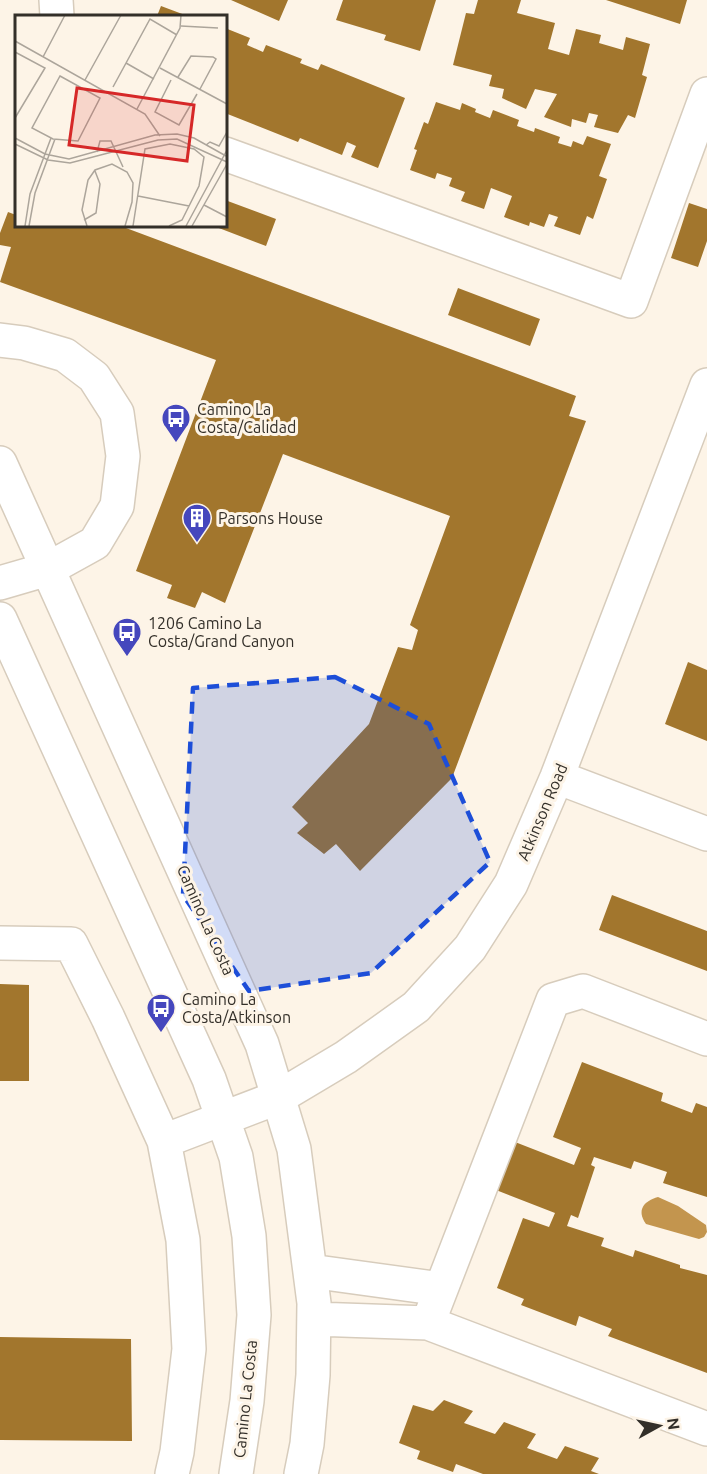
<svg xmlns="http://www.w3.org/2000/svg" width="707" height="1474" font-family="Ubuntu,sans-serif">
  <style>
    .water { fill: #c3954e }
    .building { fill: #a2762d }
    .lines { fill: none; stroke-linecap: round; stroke-linejoin: round }
    .minor-casing { stroke: #d7ccbc; stroke-width: 36 }
    .minor { stroke: #fff; stroke-width: 33 }
    .marked { fill: #1d4ed8; fill-opacity: 0.2; stroke: #1d4ed8; stroke-width: 4.5; stroke-dasharray: 12 8; stroke-linejoin: round }
    .labels { text-anchor: middle; stroke-width: 6; stroke-linejoin: round; paint-order: stroke }
    .poi-label { font-size: 16px; fill: #332f29; stroke: #fdf4e7; text-anchor: start }
    .street-label { font-size: 16px; fill: #332f29; stroke: #fdf4e7 }
    .inset-road { fill: none; stroke: #aca59b; stroke-width: 1.5 }
    .view { fill: #d62828; fill-opacity: 0.15; stroke: #d62828; stroke-width: 3 }
    .inset-edge { fill: none; stroke: #332f29; stroke-width: 3 }
  </style>
  <rect width="100%" height="100%" fill="#fdf4e7"/>
  <path class="water" d="M658,1197l20,9 28,19 1,7 -3,5 -5,2 -53,-15c-10,-14 -2,-23 12,-27z"/>
  <path class="building" d="M231,0h57l-9,21z
    M343,0h93l-16,51 -36,-11 2,-5 -50,-15z
    M478,0h43l-4,13 38,10 -7,26 21,6 7,-26 25,6 -2,8 24,7 3,-13 24,7 -8,31 5,2 -12,41 -7,-3 -10,18 -24,-6 4,-12 -9,-2 -3,10 -14,-4 -1,8 -27,-10 13,-23 -22,-5 -9,20 -24,-11 2,-9 -15,-3 3,-11 -39,-10 13,-52 8,1z
    M606,0h81l-7,24z
    M161,6l24,9 -1,1h-27z
    M225,28l25,10 -3,7 16,7 3,-7 36,14 -2,4 18,7 3,-6 84,34 -27,70 -27,-11 5,-11 -9,-4 -5,13 -42,-17 -2,4 -73,-29z
    M436,102l24,8 2,-7 14,6 -1,3 15,6 3,-8 26,10 -2,6 17,6 1,-4 25,9 -2,6 13,4 2,-6 10,4 4,-9 24,8 -12,32 8,3 -14,40 -6,-3 -7,19 -26,-9 4,-9 -9,-3 -5,13 -14,-5 -1,4 -25,-9 8,-21 -21,-8 -7,21 -23,-8 4,-9 -16,-6 3,-8 -15,-5 -2,6 -25,-9 7,-20 -3,-1 10,-27 4,2z
    M225,200l51,19 -10,27 -55,-21h14z
    M689,203l18,6v32l-9,26 -27,-9z
    M8,212l8,3v10h102l458,171 -7,20 17,5 -134,357 -92,93 -24,-27 -12,10 -27,-21 11,-10 -16,-16 77,-83 29,-77 14,3 6,-20 -8,-5 40,-109 -167,-62 -58,149 -23,-11 -7,16 -28,-10 5,-13 -36,-14 80,-211 -216,-78 11,-35 -11,-2v-12z
    M458,288l82,31 -10,27 -82,-31z
    M688,662l19,8v71l-42,-17z
    M612,895l95,36v40l-108,-41z
    M0,984l29,1v96h-29z
    M582,1062l81,31 -2,8 31,12 4,-10 11,4v90l-44,-14 4,-11 -33,-11 -3,8 -37,-12 -3,8 4,2 -17,51 -7,-3 -4,11 37,12 -3,8 32,11 2,-7 45,15v3l27,7v98l-99,-37 4,-7 -33,-13 -3,10 -55,-21 3,-6 -27,-11 26,-70 26,9 6,-14 -59,-23 19,-48 59,23 7,-17 -28,-11z
    M0,1337l131,2 1,102 -132,-1z
    M444,1400l29,11 -9,12 31,11 9,-12 32,12 -9,14 30,11 8,-13 34,12 -8,13 8,3h-116l-27,-10 -3,8 -36,-13 3,-8 -21,-8 14,-38 20,6z"/>
  <g class="lines">
    <g class="minor-casing">
      <path id="minor" d="M56,0l1,16
        M225,154l406,147 76,-207
        M0,340l24,3 41,12 29,22 23,36 6,43 -6,50 -22,37 -47,26 -48,14
        M0,463l262,581 32,105 20,154 -1,72 -6,69 -6,30
        M0,619l209,460 27,78 13,79 5,79 -7,86 -11,73
        M557,777l150,57
        M0,943l71,1 37,74 56,123 19,99 6,109 -12,103 -5,22
        M707,1039l-124,-48 -30,9 -125,323 279,106
        M164,1141l115,-44 67,-40 70,-50 54,-59 41,-64 46,-107 150,-392
        M310,1271l131,18
        M314,1319l114,4"/>
    </g>
    <use href="#minor" class="minor"/>
  </g>
  <path class="marked" d="M335,677l94,47 61,138 -119,111 -122,18 -66,-96 10,-207z"/>
  <defs>
    <g id="bus-pin" transform="scale(1.5)"><path d="M0 17L-7.5 6A9.5 9.5 0 1 1 7.5 6Z" fill="#4547bd" stroke="#fdf4e7"/><path d="M-5-6H5V4H4V6H2V4H-2V6H-4V4H-5ZM-3.5-4V0h7V-4ZM-3.5 1.2v1.5H-2V1.2ZM2 1.2v1.5H3.5V1.2Z" fill="#fff"/></g>
    <g id="building-pin" transform="scale(1.5)"><path d="M0 17L-7.5 6A9.5 9.5 0 1 1 7.5 6Z" fill="#4547bd" stroke="#fdf4e7"/><path d="M-4-6H4V6H1V3H-1V6H-4ZM-2.5-4.3h1.7v1.8h-1.7ZM.8-4.3h1.7v1.8H.8ZM-2.5-1h1.7V.8h-1.7ZM.8-1h1.7V.8H.8Z" fill="#fff"/></g>
  </defs>
  <g fill-rule="evenodd">
    <use href="#bus-pin" x="176" y="418"/>
    <use href="#building-pin" x="197" y="518"/>
    <use href="#bus-pin" x="127" y="632"/>
    <use href="#bus-pin" x="161" y="1008"/>
  </g>
  <g class="labels">
    <g class="poi-label">
      <text x="197" y="415">Camino La<tspan x="197" dy="18">Costa/Calidad</tspan></text>
      <text x="218" y="524">Parsons House</text>
      <text x="148" y="629">1206 Camino La<tspan x="148" dy="18">Costa/Grand Canyon</tspan></text>
      <text x="182" y="1005">Camino La<tspan x="182" dy="18">Costa/Atkinson</tspan></text>
    </g>
    <g class="street-label">
      <text transform="translate(542 812) rotate(-67)" y="6">Atkinson Road</text>
      <text transform="translate(206 920) rotate(66)" y="6">Camino La Costa</text>
      <text transform="translate(245 1399) rotate(-84)" y="6">Camino La Costa</text>
    </g>
  </g>
  <g transform="translate(15 15)">
    <rect width="212" height="212" fill="#fdf4e7"/>
    <path class="inset-road" d="M166,11l37,2M0,26l130,73 15,22M0,37l30,16 -30,50M28,42l22,-42M111,48l28,16M145,53l67,36M45,61l40,22 -22,43 -25,-2 -21,-11zM163,62l13,-21 22,1 3,2 -16,30M70,65l36,-65M156,65l-16,32 24,13 18,-31M98,72l37,-68 27,16M122,94l43,-81 1,-13M0,123l30,16 24,5 86,-24 22,-1 17,4 32,18M0,129l33,16 22,3 88,-23 19,-1 50,23M191,130l4,-3 9,4 8,-14M82,137l3,-11h11l12,26M123,181l51,10M189,190l23,12M69,205l12,-7 4,-29 -5,-13M10,211l5,-32 21,-56M14,211l6,-33 20,-54M72,211l-5,-16 6,-30 7,-10 17,-6 15,8 6,11 -1,19 -7,24M118,211l12,-77 25,-5 24,5 10,8 -5,29 -17,34 -13,6M171,211l41,-76M177,211l35,-62"/>
    <path class="view" d="M62,73l117,17 -7,56 -118,-16z"/>
    <rect width="212" height="212" class="inset-edge"/>
  </g>
  <g transform="translate(659 1426) rotate(82)" stroke="#fdf4e7" stroke-width="4.5" paint-order="stroke">
  <path d="M0-4.5L10 22L0 15L-10 22Z" fill="#332f29"/>
  <text y="-9" font-size="16" font-weight="bold" text-anchor="middle" fill="#332f29">N</text>
  </g>
</svg>
